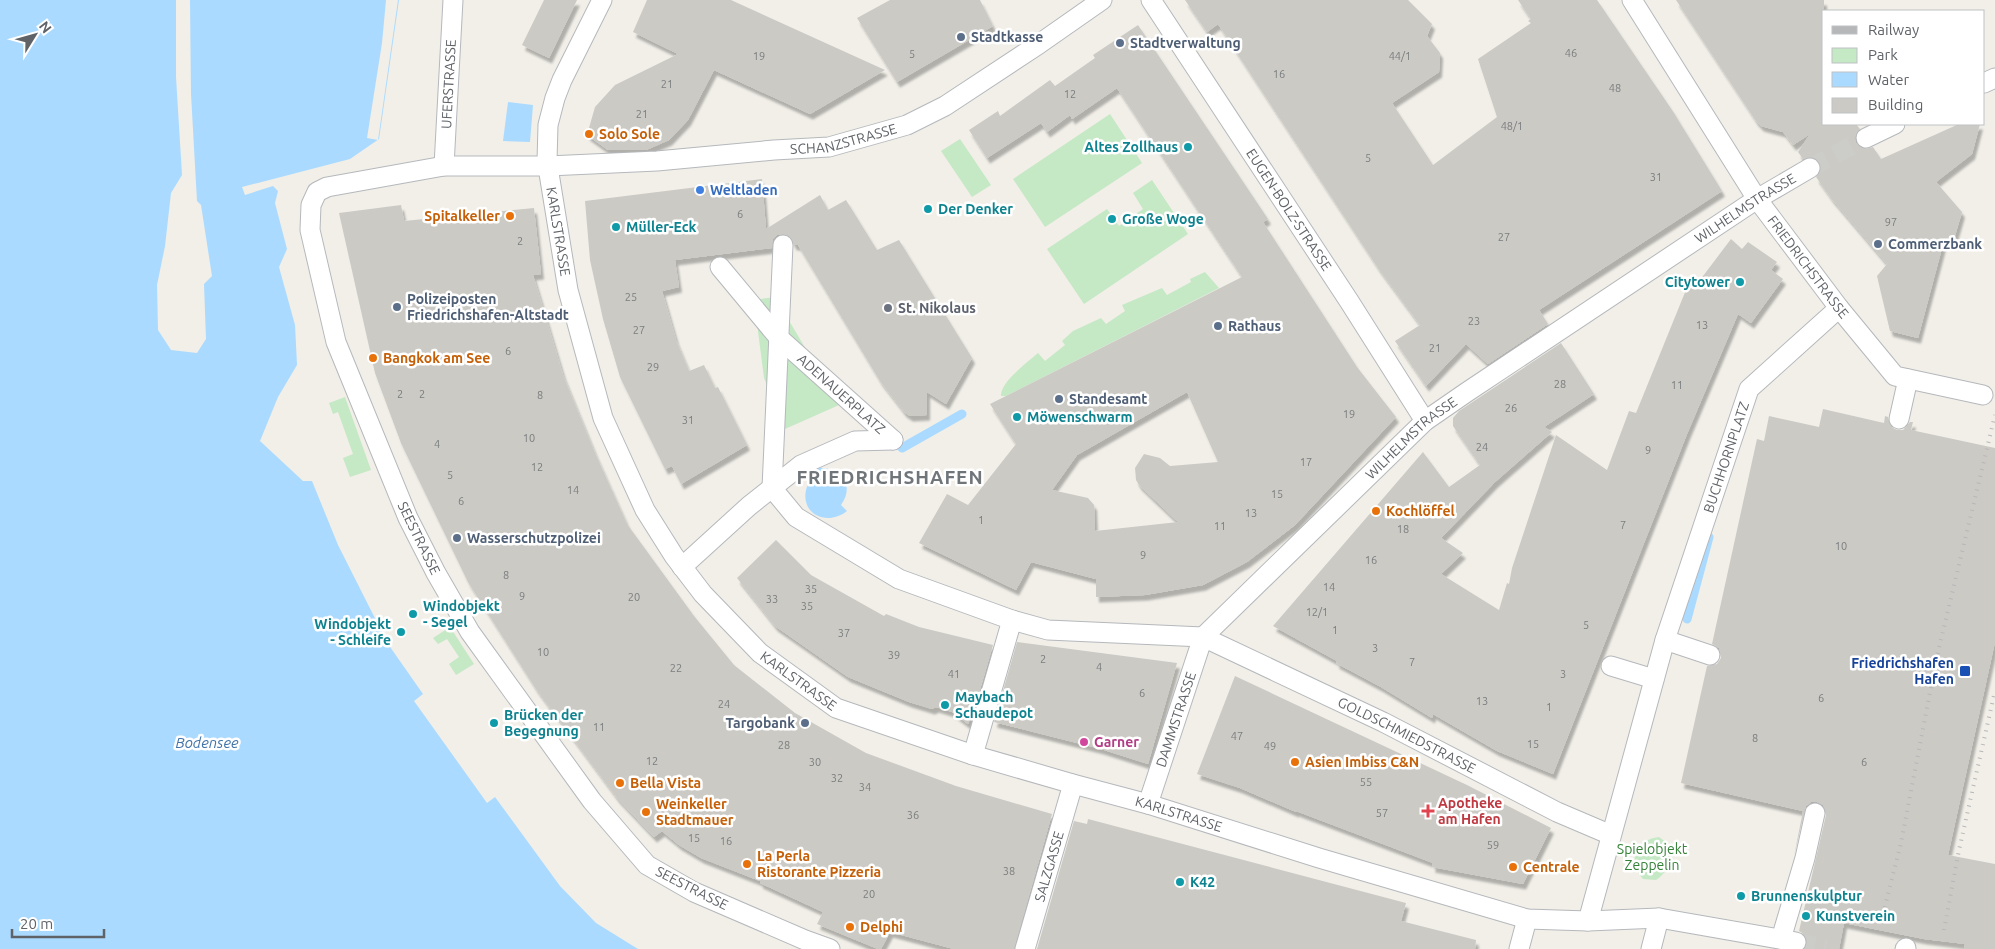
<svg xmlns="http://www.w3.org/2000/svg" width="1995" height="949" font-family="Ubuntu,sans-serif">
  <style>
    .green { fill: #c5e8c5 }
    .water { fill: #aadaff }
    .pier { fill: #f1efe8 }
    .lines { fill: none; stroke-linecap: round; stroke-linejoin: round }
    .stream { stroke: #aadaff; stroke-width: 9 }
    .building { fill: #cccac5; fill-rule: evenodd; filter: url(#shadow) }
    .pedestrian-tunnel { stroke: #ccccc8; stroke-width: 19; stroke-dasharray: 19 9; stroke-linecap: butt }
    .pedestrian-casing { stroke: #b5b8bc; stroke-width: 21 }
    .pedestrian { stroke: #fff; stroke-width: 19 }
    .rail { stroke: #b6b7b8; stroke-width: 4; stroke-dasharray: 1 6; stroke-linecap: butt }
    .service-dot { fill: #5c6f8a; stroke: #fff; stroke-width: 2 }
    .food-dot { fill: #e8710a; stroke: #fff; stroke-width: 2 }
    .culture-dot { fill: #0f9aa8; stroke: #fff; stroke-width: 2 }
    .shop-dot { fill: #3f7fe0; stroke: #fff; stroke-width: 2 }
    .worship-dot { fill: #6b7280; stroke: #fff; stroke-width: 2 }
    .transit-dot { fill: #1a4fb4; stroke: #fff; stroke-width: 2 }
    .hotel-dot { fill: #d1479c; stroke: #fff; stroke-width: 2 }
    .health-dot { fill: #e0444e; stroke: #fff; stroke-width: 2 }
    .labels { text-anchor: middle; stroke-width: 5; stroke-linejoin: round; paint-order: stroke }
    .number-label { font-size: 11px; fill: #7a7d7f }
    .service-label { font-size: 14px; font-weight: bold; fill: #4e5e75; stroke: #fff; text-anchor: start }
    .street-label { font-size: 14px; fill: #5f6368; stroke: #fff }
    .food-label { font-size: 14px; font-weight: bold; fill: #c56008; stroke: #fff; text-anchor: start }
    .culture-label { font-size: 14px; font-weight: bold; fill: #0d838f; stroke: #fff; text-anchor: start }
    .shop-label { font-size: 14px; font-weight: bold; fill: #366cbe; stroke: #fff; text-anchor: start }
    .worship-label { font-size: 14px; font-weight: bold; fill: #5b616d; stroke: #fff; text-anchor: start }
    .transit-label { font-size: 14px; font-weight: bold; fill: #164399; stroke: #fff; text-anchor: end }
    .hotel-label { font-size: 14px; font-weight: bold; fill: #b23c85; stroke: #fff; text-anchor: start }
    .health-label { font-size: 14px; font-weight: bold; fill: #be3a42; stroke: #fff; text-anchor: start }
    .park-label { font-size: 14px; fill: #348238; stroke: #fff }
    .water-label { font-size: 15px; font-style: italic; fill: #4174aa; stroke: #fff }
    .district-label { font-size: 19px; font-weight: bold; letter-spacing: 1px; fill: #70757a; stroke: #fff }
  </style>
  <defs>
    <filter id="shadow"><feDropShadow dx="3" dy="5.5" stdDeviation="1" flood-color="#0004"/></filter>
  </defs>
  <rect width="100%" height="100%" fill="#f1efe8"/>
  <path class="green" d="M1110,114l32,49 -97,64 -32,-48z
    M960,139l31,46 -19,12 -31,-46z
    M1152,180l36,54 -104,70 -37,-55 60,-40 12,17 24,-17 -10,-16z
    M1205,272l14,16 -213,108h-5c-1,-14 27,-34 37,-43l7,8 20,-16 -3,-4 11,-10 28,-13 5,6 19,-13 -3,-6 40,-17 5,7 24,-13 -1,-3z
    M775,297l64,108 -54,24 -21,-51 -10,-78z
    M345,397l26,73 -21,7 -7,-19 10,-4 -15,-42 -5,2 -4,-11z
    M450,627l24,37 -18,11 -7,-11 10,-7 -12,-18 -9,5 -5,-6z
    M1659,837c18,11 13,33 -3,43l-13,-1c-16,-19 -8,-39 16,-42z"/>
  <path class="water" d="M0,0h176v77l6,98 -11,18 -6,53 -8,39 1,45 13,20 26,3 9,-14 -2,-55 8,-8 -11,-71 -4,-4 -6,-107 -1,-94h209l-20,139 -29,20 -108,28 3,8 28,-9 5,5 -3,12 12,46 -8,18 16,58 2,40 -19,32 -18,44 43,40h9l26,64 50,99 35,50 -9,7 73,102 8,-6 65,89 36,37 42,26h-638z
    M508,102l25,3 -3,37 -27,-1z
    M814,468c23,-2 43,14 27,37l6,6c-23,18 -52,-1 -38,-29l-7,-6z"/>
  <path class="pier" d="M386,0h12l-20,140 -11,-2 15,-95z"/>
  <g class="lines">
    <path class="stream" d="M902,448l60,-34
      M1687,619l22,-82"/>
  </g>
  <path class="building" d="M544,0h33l-28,58 -27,-13z
    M647,0h84l154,70 -75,44 -96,-44 -26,50 -19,20 -23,10h-38l-21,-15 8,-28 20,-22 63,-31 -45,-22z
    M890,0h90l13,26 -96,56 -40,-64z
    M1185,0h223l24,24 -5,12 13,17 -1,19 -47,31 41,62 64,-48 -19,-58 53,-36 -3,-2 3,-2 -13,-19h79l75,110 50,81 -183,119 9,14 -60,40 -22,-20 -40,42 -31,-45 25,-16 -42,-57 -160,-244 -11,8z
    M1676,0h148v124h32l4,5 -5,8 1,6 9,6 8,-2 8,12 78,-35h21l-8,30 -36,28 26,30 -10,34 -7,-9 -27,101 -28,-7 -13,-55 10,-12 -56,-66 -15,-21 5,-9 -2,-6 -9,-5 -7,2 -5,-7 12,-18 -17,11 -10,-13 -22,-6 -5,-5z
    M1138,25l130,194 -5,3 94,145 39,50 -101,108 -48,37 -44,23 -58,10 -49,2v-18l-65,-17 -15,28 -97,-47 28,-49 21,11 48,-61 -26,-40 252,-127 -125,-189 -45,31 -2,-4 -23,17 -6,-9 -54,35 -18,-28 29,-19 2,5 50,-36 5,6 40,-28 -2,-3zM1187,392l31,70 -48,4 -10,-8 -16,-4 -9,14 1,12 3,5 39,37 -83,9 -1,-26 -6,-7 -36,-8 25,-35z
    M762,179l4,50 54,-34 8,15 18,-10 31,50 22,-10 73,118 -26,46 -19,-12v23l-17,1 -6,-4 -24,-31 -82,-136h-4l-5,-9 -6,-2 -6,1 -4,4 -1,9 -97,12 4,27 -17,4 14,49 13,31 15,-6 11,23 3,-1 29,58 -66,39 -9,-18 -7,3 -45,-92 -17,-58 -13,-59 -5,-59z
    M401,205l3,16 130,-13 7,66 -8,1 30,100 32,78 32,71 67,92 40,49 61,48 71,40 90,33 96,28 -38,135h-60l-64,-17 -9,17h-3l-61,-25 6,-12 -63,-29v-2l-59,-23 -22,-13 -17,-14 -8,6 -37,-39 -81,-109 -68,-107 -67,-139 -26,-70 -36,-160z
    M1731,239l11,10 6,-7 29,20 -6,8 12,9 -32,44 -13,-9 -51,120 -134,340 -56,-23 -64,-37 -1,4 -51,-31 -45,-24 1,-2 -64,-35 150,-174 26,35 31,-22 -27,-39v-8l6,-7 102,-68 33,51 -50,33 8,5 -57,50 -54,56 22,15 -22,21 58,36 8,-27 2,1 3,-16 44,-133 51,35 22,-59 7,2 54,-133 7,4z
    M1823,409l61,14 1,-7 3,1 3,10 6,3h6l7,-8h3l-2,8 84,18v194l-47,213 47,9v85h-31l1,-5 -41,-5 -80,-16 -5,26h-34l2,-10 -3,-5 -5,-3 27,-116 -3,-10 -6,-3h-6l-5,4 -12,50 9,-45 -122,-28 26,-117 10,-2 4,-6 -2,-10 -7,-4 45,-205 7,2 5,-25 50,11z
    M776,540l35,35 73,41 2,-2 33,13 74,18 -21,72 -1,-1 -3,8 -16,-12 -16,-5 -4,2 -23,-7 -61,-25 -73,-51 -38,-48z
    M1017,642l160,21 -29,101 -47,-15 -107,-27z
    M1235,676l232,109 84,43 -28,56 -91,-17 1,-4 -137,-52v1l-56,-24 -43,-14z
    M1088,819l318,84 -5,18 75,19 -1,9h-438l37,-128 13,3z"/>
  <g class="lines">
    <path class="pedestrian-tunnel" d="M1810,168l56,-30
      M1796,942l30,7"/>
    <g class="pedestrian-casing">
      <g id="pedestrian">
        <path id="s1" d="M602,0l-40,80 -7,18 -7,27 -1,36 21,129 35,128 42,92 29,46 29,38 57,59 76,55 137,47 100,29 75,20 171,54 208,61 61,2 71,-3 137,24"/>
        <path id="s2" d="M1151,0l198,301 76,120"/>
        <path id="s3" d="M1632,0l125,199 82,109 56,68 88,19"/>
        <path d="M1984,83l11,-5"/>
        <path d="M1866,138l29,-14"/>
        <path id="s4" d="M444,166l9,-166"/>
        <path id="s5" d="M783,245l-11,243 24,29 103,62 113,41 36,10 155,7 222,-216 42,-29 290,-193 53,-31"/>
        <path id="s6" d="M720,267l59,71 114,102"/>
        <path d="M1899,419l9,-40"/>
        <path d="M682,567l67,-61 52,-41 54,-24 38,-1"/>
        <path d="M1665,640l45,15"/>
        <path d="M1611,666l43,13"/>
        <path d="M973,755l39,-135"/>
        <path id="s7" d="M1148,804l55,-167 180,85 174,90 54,23"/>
        <path id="s8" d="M1588,921l77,-281 84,-251 90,-81"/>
        <path d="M1781,939l24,-81 10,-45"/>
        <path id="s9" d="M830,949l-25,-9 -111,-48 -47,-27 -55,-64 -122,-169 -34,-59 -28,-55 -72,-176 -26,-112 1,-25 6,-13 10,-5 117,-21h104l109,-5 117,-11 55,-3 78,-22 38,-19 94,-62 63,-44"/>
        <path id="s10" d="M1025,949l48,-165"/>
        <path d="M1519,949l8,-30"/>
        <path d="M1651,949l8,-31"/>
        <path d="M1905,949l1,-1"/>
      </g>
    </g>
    <use href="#pedestrian" class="pedestrian"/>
    <path class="rail" d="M1883,914l18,-71 36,-187 58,-241
      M1944,930l15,-80 36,-159"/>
  </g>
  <g class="service-dot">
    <circle cx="961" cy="37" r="5"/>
    <circle cx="1120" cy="43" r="5"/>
    <circle cx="1878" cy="244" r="5"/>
    <circle cx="397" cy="307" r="5"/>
    <circle cx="1218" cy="326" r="5"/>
    <circle cx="1059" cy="399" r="5"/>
    <circle cx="457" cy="538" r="5"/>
    <circle cx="805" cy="723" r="5"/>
  </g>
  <g class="food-dot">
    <circle cx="589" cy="134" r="5"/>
    <circle cx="510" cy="216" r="5"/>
    <circle cx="373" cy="358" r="5"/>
    <circle cx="1376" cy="511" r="5"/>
    <circle cx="1295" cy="762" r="5"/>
    <circle cx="620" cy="783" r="5"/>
    <circle cx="646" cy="812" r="5"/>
    <circle cx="747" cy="864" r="5"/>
    <circle cx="1513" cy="867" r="5"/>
    <circle cx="850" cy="927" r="5"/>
  </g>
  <g class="culture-dot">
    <circle cx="1188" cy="147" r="5"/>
    <circle cx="928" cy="209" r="5"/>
    <circle cx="1112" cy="219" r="5"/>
    <circle cx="616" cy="227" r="5"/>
    <circle cx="1740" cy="282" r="5"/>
    <circle cx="1017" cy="417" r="5"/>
    <circle cx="413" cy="614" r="5"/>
    <circle cx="401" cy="632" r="5"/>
    <circle cx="945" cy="705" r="5"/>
    <circle cx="494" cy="723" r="5"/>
    <circle cx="1180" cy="882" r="5"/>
    <circle cx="1741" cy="896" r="5"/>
    <circle cx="1806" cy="916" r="5"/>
  </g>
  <circle class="shop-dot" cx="700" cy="190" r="5"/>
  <circle class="worship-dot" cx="888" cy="308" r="5"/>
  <rect class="transit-dot" x="1959" y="665" width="12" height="12" rx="2.5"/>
  <circle class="hotel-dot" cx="1084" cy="742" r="5"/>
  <path class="health-dot" d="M1425.5 803.5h5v5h5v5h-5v5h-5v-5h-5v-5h5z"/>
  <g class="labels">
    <g class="number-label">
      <text x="1571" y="57">46</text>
      <text x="912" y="58">5</text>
      <text x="759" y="60">19</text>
      <text x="1400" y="60">44/1</text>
      <text x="1279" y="78">16</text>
      <text x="667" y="88">21</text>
      <text x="1615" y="92">48</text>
      <text x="1070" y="98">12</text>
      <text x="642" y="118">21</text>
      <text x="1512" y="130">48/1</text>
      <text x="1368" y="162">5</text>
      <text x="1656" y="181">31</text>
      <text x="740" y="218">6</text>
      <text x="1891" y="226">97</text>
      <text x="1504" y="241">27</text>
      <text x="520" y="245">2</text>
      <text x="631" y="301">25</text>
      <text x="1474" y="325">23</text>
      <text x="1702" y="329">13</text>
      <text x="639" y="334">27</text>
      <text x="1435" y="352">21</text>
      <text x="508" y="355">6</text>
      <text x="653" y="371">29</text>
      <text x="1560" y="388">28</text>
      <text x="1677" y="389">11</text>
      <text x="400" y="398">2</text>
      <text x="422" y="398">2</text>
      <text x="540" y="399">8</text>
      <text x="1511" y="412">26</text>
      <text x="1349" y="418">19</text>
      <text x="688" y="424">31</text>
      <text x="529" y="442">10</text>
      <text x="437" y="448">4</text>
      <text x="1482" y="451">24</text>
      <text x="1648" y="454">9</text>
      <text x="1306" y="466">17</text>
      <text x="537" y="471">12</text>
      <text x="450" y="479">5</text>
      <text x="573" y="494">14</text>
      <text x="1277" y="498">15</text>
      <text x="461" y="505">6</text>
      <text x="1251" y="517">13</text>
      <text x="981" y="524">1</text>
      <text x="1623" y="529">7</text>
      <text x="1220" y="530">11</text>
      <text x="1403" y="533">18</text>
      <text x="1841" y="550">10</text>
      <text x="1143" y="559">9</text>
      <text x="1371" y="564">16</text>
      <text x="506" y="579">8</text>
      <text x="1329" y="591">14</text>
      <text x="811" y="593">35</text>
      <text x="522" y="600">9</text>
      <text x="634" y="601">20</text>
      <text x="772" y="603">33</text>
      <text x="807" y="610">35</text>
      <text x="1317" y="616">12/1</text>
      <text x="1586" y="629">5</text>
      <text x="1335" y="634">1</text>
      <text x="844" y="637">37</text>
      <text x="1375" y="652">3</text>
      <text x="543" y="656">10</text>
      <text x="894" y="659">39</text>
      <text x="1043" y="663">2</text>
      <text x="1412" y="666">7</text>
      <text x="1099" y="671">4</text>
      <text x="676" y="672">22</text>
      <text x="954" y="678">41</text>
      <text x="1563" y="678">3</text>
      <text x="1142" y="697">6</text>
      <text x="1821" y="702">6</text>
      <text x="1482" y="705">13</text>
      <text x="724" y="708">24</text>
      <text x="1549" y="711">1</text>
      <text x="599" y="731">11</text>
      <text x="1237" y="740">47</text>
      <text x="1755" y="742">8</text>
      <text x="1533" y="748">15</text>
      <text x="784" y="749">28</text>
      <text x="1270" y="750">49</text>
      <text x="652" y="765">12</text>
      <text x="815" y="766">30</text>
      <text x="1864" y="766">6</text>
      <text x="837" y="782">32</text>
      <text x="1366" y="786">55</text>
      <text x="865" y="791">34</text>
      <text x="1382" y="817">57</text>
      <text x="913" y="819">36</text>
      <text x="694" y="842">15</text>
      <text x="726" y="845">16</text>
      <text x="1493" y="849">59</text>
      <text x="1009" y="875">38</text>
      <text x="869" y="898">20</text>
    </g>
    <g class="service-label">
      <text x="971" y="42">Stadtkasse</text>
      <text x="1130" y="48">Stadtverwaltung</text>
      <text x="1888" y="249">Commerzbank</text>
      <text x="407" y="304">Polizeiposten<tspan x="407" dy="16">Friedrichshafen-Altstadt</tspan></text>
      <text x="1228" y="331">Rathaus</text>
      <text x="1069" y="404">Standesamt</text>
      <text x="467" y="543">Wasserschutzpolizei</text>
      <text x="795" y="728" text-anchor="end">Targobank</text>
    </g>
    <g class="street-label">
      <text dy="5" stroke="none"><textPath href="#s4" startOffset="82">UFERSTRASSE</textPath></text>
      <text dy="5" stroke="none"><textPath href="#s9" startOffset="1500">SCHANZSTRASSE</textPath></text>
      <text dy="5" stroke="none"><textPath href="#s5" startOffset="1408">WILHELMSTRASSE</textPath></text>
      <text dy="5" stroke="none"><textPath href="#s2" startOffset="251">EUGEN-BOLZ-STRASSE</textPath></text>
      <text dy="5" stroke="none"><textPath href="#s1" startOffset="244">KARLSTRASSE</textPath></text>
      <text dy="5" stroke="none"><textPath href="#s3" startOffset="320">FRIEDRICHSTRASSE</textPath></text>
      <text dy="5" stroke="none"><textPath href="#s6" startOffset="176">ADENAUERPLATZ</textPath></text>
      <text dy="5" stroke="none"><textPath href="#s5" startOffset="1002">WILHELMSTRASSE</textPath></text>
      <text dy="5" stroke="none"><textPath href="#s8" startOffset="484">BUCHHORNPLATZ</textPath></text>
      <text transform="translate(419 538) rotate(64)" y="5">SEESTRASSE</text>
      <text dy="5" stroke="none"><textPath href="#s1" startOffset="769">KARLSTRASSE</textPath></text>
      <text dy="5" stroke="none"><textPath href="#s7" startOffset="89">DAMMSTRASSE</textPath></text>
      <text dy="5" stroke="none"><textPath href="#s7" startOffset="402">GOLDSCHMIEDSTRASSE</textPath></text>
      <text dy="5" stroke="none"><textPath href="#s1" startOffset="1174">KARLSTRASSE</textPath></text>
      <text dy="5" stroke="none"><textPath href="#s10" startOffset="86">SALZGASSE</textPath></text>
      <text transform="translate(692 888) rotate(27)" y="5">SEESTRASSE</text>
    </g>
    <g class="food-label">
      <text x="599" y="139">Solo Sole</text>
      <text x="500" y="221" text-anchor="end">Spitalkeller</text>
      <text x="383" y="363">Bangkok am See</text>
      <text x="1386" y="516">Kochlöffel</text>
      <text x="1305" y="767">Asien Imbiss C&amp;N</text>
      <text x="630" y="788">Bella Vista</text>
      <text x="656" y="809">Weinkeller<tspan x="656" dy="16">Stadtmauer</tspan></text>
      <text x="757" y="861">La Perla<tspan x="757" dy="16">Ristorante Pizzeria</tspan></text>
      <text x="1523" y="872">Centrale</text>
      <text x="860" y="932">Delphi</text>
    </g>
    <g class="culture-label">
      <text x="1178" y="152" text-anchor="end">Altes Zollhaus</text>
      <text x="938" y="214">Der Denker</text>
      <text x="1122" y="224">Große Woge</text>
      <text x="626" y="232">Müller-Eck</text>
      <text x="1730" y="287" text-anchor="end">Citytower</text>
      <text x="1027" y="422">Möwenschwarm</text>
      <text x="423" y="611">Windobjekt<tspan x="423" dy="16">- Segel</tspan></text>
      <text x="391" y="629" text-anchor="end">Windobjekt<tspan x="391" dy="16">- Schleife</tspan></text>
      <text x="955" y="702">Maybach<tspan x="955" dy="16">Schaudepot</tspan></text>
      <text x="504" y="720">Brücken der<tspan x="504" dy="16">Begegnung</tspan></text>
      <text x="1190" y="887">K42</text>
      <text x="1751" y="901">Brunnenskulptur</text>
      <text x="1816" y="921">Kunstverein</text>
    </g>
    <g class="shop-label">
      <text x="710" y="195">Weltladen</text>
    </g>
    <g class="worship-label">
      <text x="898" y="313">St. Nikolaus</text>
    </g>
    <g class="transit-label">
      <text x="1954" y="668">Friedrichshafen<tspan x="1954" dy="16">Hafen</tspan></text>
    </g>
    <g class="hotel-label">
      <text x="1094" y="747">Garner</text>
    </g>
    <g class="health-label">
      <text x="1438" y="808">Apotheke<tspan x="1438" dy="16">am Hafen</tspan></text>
    </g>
    <g class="park-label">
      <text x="1652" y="854">Spielobjekt<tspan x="1652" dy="16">Zeppelin</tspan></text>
    </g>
    <g class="water-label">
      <text x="207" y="748">Bodensee</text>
    </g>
    <g class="district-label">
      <text x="890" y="484">FRIEDRICHSHAFEN</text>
    </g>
  </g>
  <rect x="1822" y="10" width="162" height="115" fill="#ffffff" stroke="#bfc1c3"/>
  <rect x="1832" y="26" width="25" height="8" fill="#b6b7b8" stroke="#bfc1c3"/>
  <text x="1868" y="35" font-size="15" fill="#5f6368">Railway</text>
  <rect x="1832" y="48" width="25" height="15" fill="#c5e8c5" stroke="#bfc1c3"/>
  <text x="1868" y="60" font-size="15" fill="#5f6368">Park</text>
  <rect x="1832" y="72" width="25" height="15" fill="#aadaff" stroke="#bfc1c3"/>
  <text x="1868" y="85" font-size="15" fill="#5f6368">Water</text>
  <rect x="1832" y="98" width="25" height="15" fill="#cccac5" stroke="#bfc1c3"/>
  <text x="1868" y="110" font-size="15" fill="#5f6368">Building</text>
  <g transform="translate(35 35) rotate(53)" stroke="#ffffff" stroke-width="4" paint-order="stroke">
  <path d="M0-4L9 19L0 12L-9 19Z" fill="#5f6368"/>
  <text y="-8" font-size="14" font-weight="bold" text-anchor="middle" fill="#5f6368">N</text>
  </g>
  <path d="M12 929v8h92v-8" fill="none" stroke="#5f6368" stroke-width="2.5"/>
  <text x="20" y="929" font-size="15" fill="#5f6368" stroke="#ffffff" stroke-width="4" paint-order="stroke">20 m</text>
</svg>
